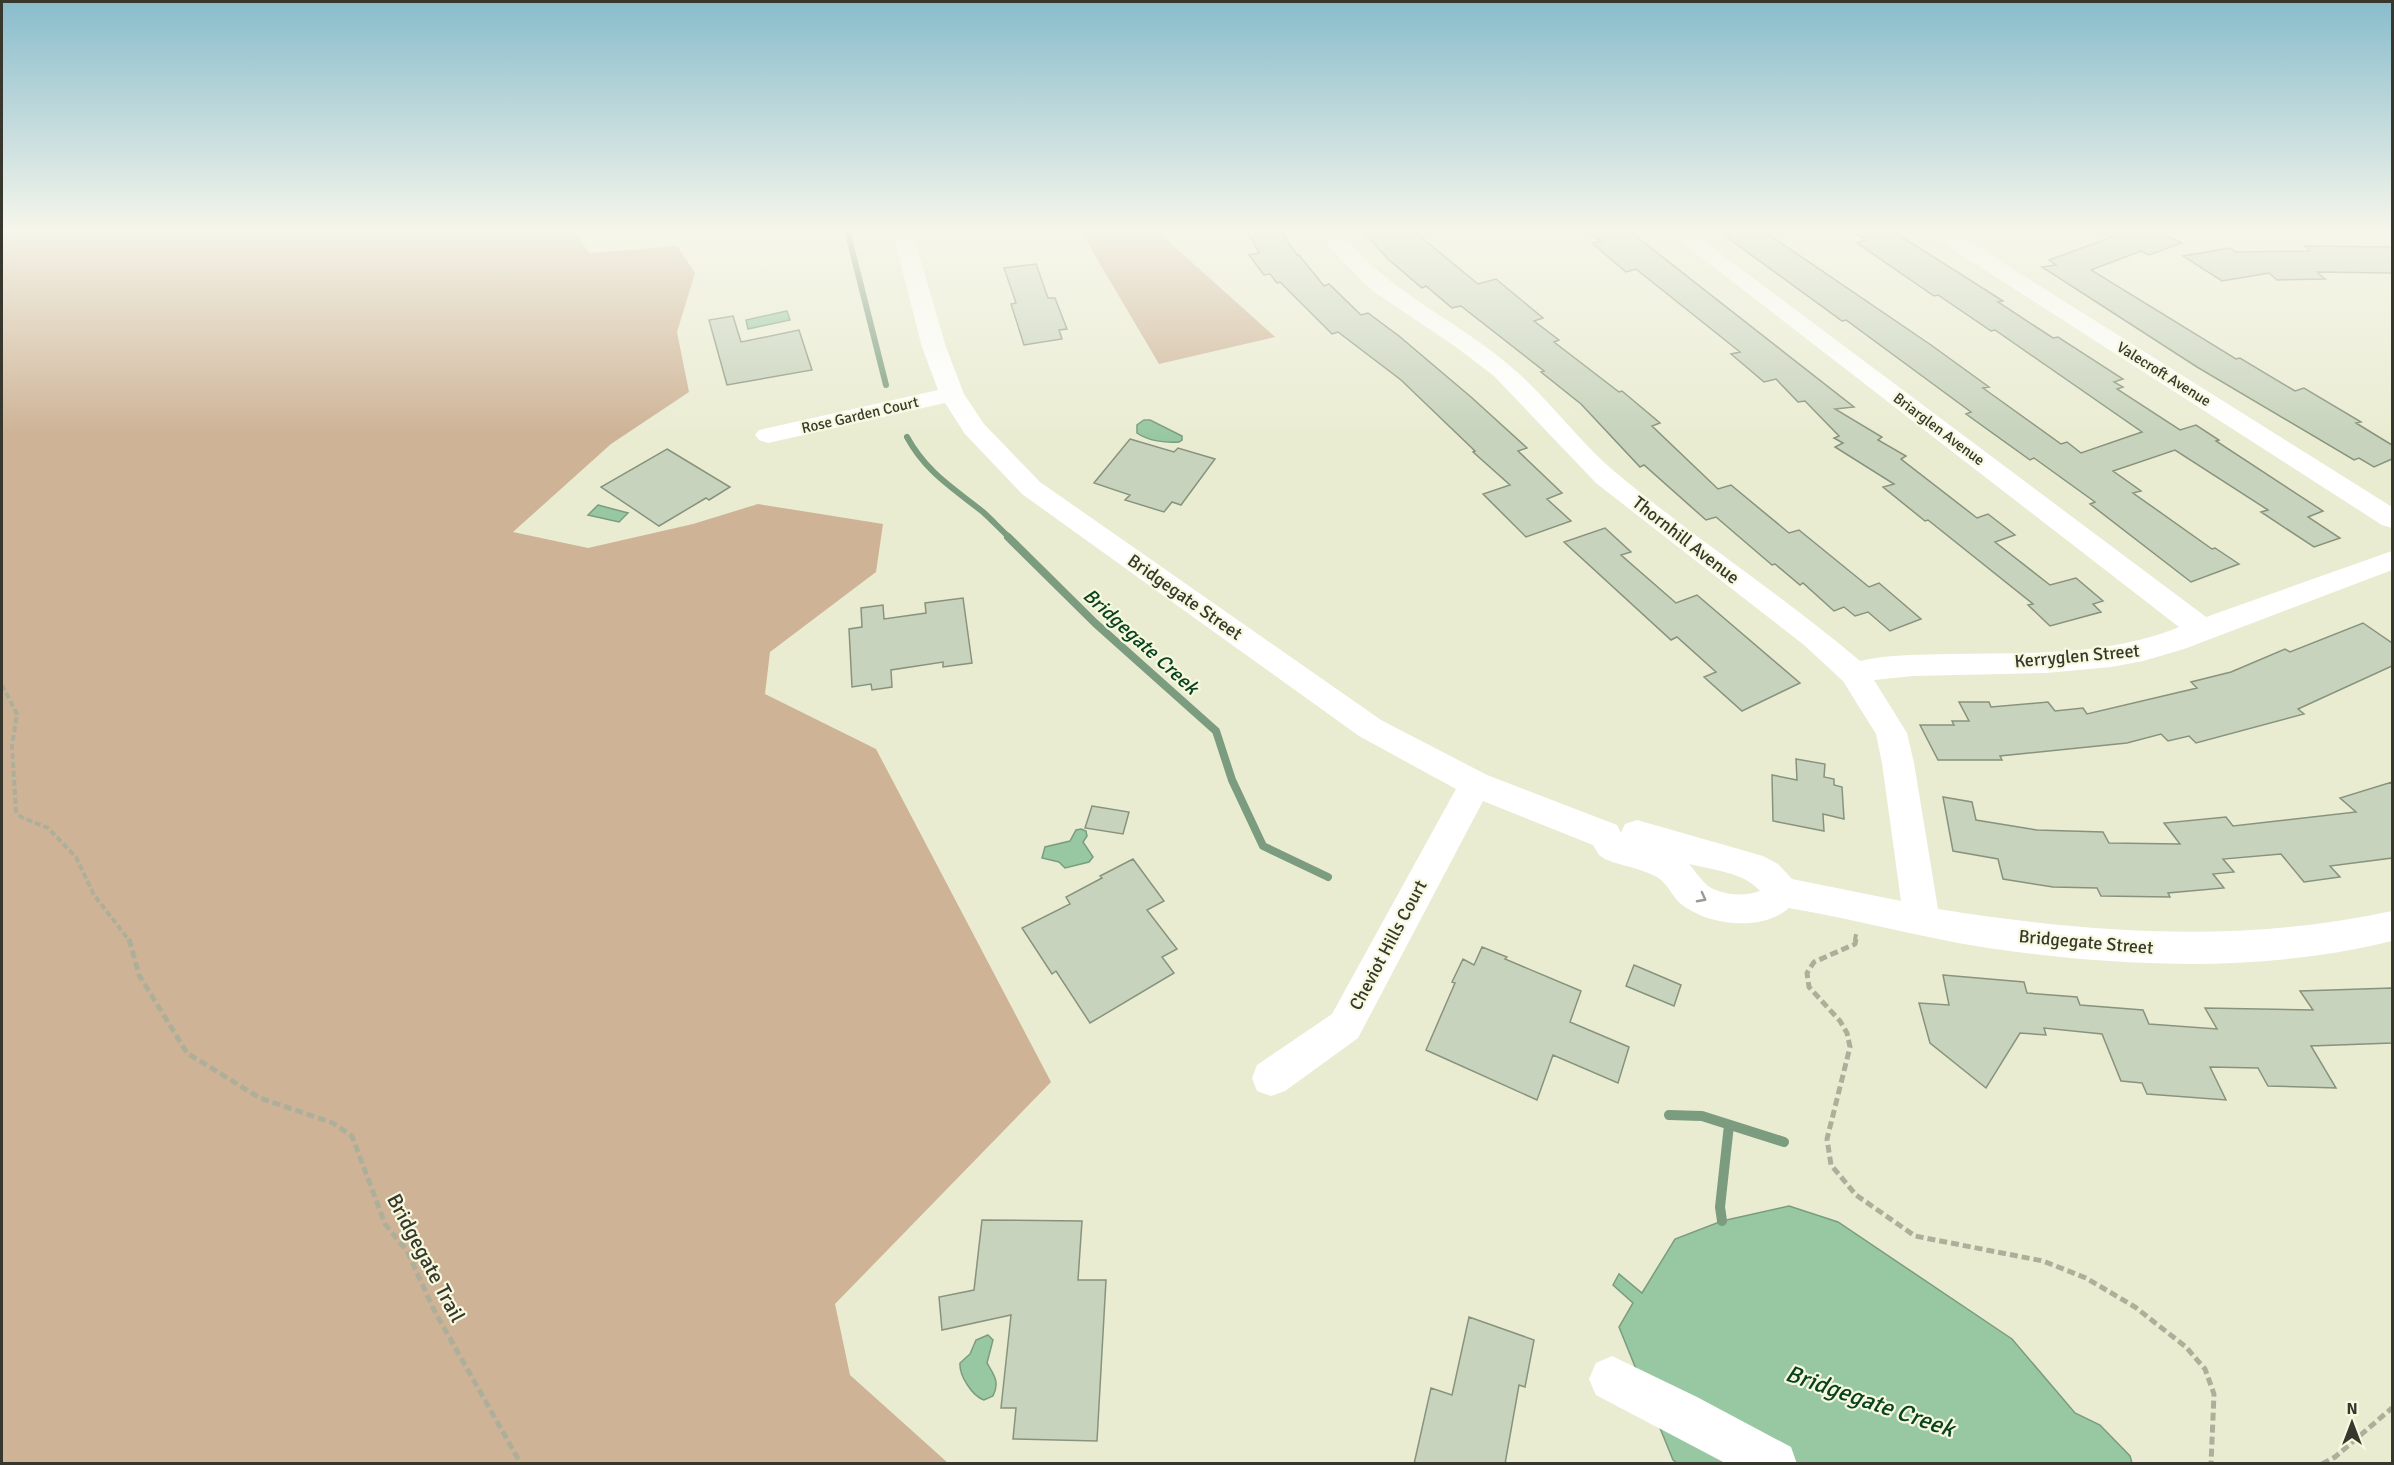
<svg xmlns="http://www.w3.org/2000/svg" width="2394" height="1465" font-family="Signika,sans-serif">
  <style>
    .green { fill: #ceb396 }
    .water { fill: #98c8a2; stroke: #7b9c7f; stroke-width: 1.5 }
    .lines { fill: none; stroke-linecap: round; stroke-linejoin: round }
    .stream-far2 { stroke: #7b9c7f; stroke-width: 6 }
    .stream-far1 { stroke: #7b9c7f; stroke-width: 8 }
    .stream { stroke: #7b9c7f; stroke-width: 10 }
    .building { fill: #c7d3bc; stroke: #88937e; stroke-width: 1.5 }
    .path-far1 { stroke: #aeaf9b; stroke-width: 4; stroke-dasharray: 6 3; stroke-linecap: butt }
    .path { stroke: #aeaf9b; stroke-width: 5; stroke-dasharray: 8 4; stroke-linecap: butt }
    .minor { fill: #fff; fill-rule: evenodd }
    .oneway { stroke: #9b9b96 }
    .labels { text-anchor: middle; stroke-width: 4.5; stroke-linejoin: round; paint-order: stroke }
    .far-street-label { font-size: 15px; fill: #37372d; stroke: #f7f9df }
    .street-label { font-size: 18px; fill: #37372d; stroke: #f7f9df }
    .water-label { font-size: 20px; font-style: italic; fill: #09421f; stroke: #f7f9df }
    .near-street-label { font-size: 21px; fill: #37372d; stroke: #f7f9df }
    .near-water-label { font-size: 24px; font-style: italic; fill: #09421f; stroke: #f7f9df }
  </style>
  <rect width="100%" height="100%" fill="#eaecd2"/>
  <path class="green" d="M2,230h573l14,23 88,-7 18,27 -18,59 12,60 -78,52 -98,88 75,16 105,-24 65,-20 125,20 -7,48 -106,80 -5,42 111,55 175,333 -216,222 15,71 98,88h-946z
    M1080,230h76l119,107 -116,27z"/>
  <path class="water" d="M787,311l3,9 -42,9 -2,-9z
    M1150,420l32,16v4l-3,2c-13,1 -31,-1 -42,-9v-8l7,-5z
    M598,505l30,8 -9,9 -31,-7z
    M1081,829l5,2 1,5 -4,6 10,15 -4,5 -24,6 -6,-6 -17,-4 3,-11 25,-6 6,-11z
    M1789,1206l49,16 174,117 63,74 25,12 30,31 2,7h-455l-4,-3 -54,-133 14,-24 -20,-18 6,-11 23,19 33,-54 47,-18z
    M988,1335l5,5 -6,23c7,12 13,19 6,33l-9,4c-12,-4 -25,-25 -24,-37l10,-9 6,-14z"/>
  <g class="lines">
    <path class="stream-far2" d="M847,230l39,155
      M907,437c19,35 46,51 76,75 9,8 18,18 27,26"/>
    <path class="stream-far1" d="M1008,537l87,86 121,108 16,49 31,66 65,31"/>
    <path class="stream" d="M1669,1115l33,1 82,26
      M1722,1221l-2,-14 9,-82"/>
  </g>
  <path class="building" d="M1246,230h34l17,25h2l25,31 5,-2 32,31 7,-2 31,23 72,61 56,51 -9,3 44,42 -15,6 24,22 -45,16 -43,-43 27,-9 -37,-33 2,-1 -74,-71 -63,-48 -6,2 -52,-52 -3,1 -7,-9 -6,1 -15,-20 10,-2z
    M1362,230h53l13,13 50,41 18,-5 47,39 -9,3 25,19 -5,2 65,50 3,-1 38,32 -8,3 66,63 13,-4 58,48 10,-3 70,57 10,-4 42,36 -31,12 -22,-19 -13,4 -11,-9 -10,4 -31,-28 -3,2 -25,-21 -3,1 -56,-48 -10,3 -62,-55 -4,2 -59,-63 -40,-32 3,-1 -83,-65 -9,2 -26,-22 -4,2 -34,-29z
    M1586,230h42l226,177 -19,2 47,28 -4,3 28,16 -5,3 76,59 11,-4 27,21 -20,7 55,43 26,-7 27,23 -10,3 8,8 -51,14 -22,-21 5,-1 -105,-84 -3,1 -42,-34 11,-3 -59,-37 8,-4 -9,-5 5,-2 -34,-35 -7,1 -22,-23 -12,3 -33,-28 9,-2 -104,-83 -10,3 -34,-29 9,-2z
    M1717,230h45l169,115 58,42 -6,1 78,56 6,-2 14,11 61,-21 -147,-102 -4,1 -53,-36 -4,1 -77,-53 9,-3 -15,-10h40l112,71 -5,1 55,36 5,-1 65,42 -9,3 9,5 -6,2 63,41 16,-5 23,15 -3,1 107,70 -15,6 32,21 -26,9 -53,-35 7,-2 -93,-60 -62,21 28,20 -8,2 79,56 3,-1 24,16 -48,18 -101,-78 5,-2 -61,-44 -4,2 -64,-46 5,-2 -125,-92 -4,1z
    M2099,230h56l27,13 -33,12 -8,-4 -50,19 145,89 4,-1 55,33 9,-3 57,34 -5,1 36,22v14l-18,8 -15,-9 -5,2 -157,-93 -155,-100 14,-2 -7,-5 63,-23z
    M2305,246l87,1v26l-75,-1 8,7 -48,1 -8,-7 -47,8 -39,-25 47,-8 6,4 74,-1z
    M1036,264l12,34h7l12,31 -8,1 3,9 -38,6 -13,-41 5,-1 -12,-35z
    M733,316l8,26 58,-12 13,40 -85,15 -18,-65z
    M1130,439l44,13 4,-4 37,11 -34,46 -9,-3 -8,10 -39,-12 5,-5 -36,-12z
    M667,449l63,38 -21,13 -3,-2 -47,28 -58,-39z
    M1605,528l26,24 -10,3 55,48 21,-8 103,88 -58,28 -38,-34 12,-5 -39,-35 -6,3 -107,-98z
    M963,598l9,65 -29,4v-5l-52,8 1,17 -20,3 -1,-6 -19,3 -3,-58 13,-2 -1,-19 22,-3 1,14 42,-6 -1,-10z
    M2363,623l29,20v23l-94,43 6,5 -108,29 -7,-7 -21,5 -7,-7 -34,9 -127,13 2,4h-64l-18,-35h34l-2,-4h17l-10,-19h30l2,5 57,-5 7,9 28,-3 4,6 110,-26 -6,-6 40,-10 54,-23 5,3z
    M1796,759l29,5 -1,13 10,2v6l8,2 2,32 -21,-5 1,17 -51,-10 -1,-46 25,5z
    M2392,782v76l-62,8 10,11 -36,5 -23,-28 -58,5 11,13 -21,2 11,14 -56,5 2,4 -69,-1 -4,-8 -44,-1 -50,-8 -5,-20 -45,-8 -10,-54 29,5 4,18 61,10 66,2 6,11 71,1 -16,-21 62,-6 7,9 123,-14 -16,-14z
    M1092,806l37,6 -6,22 -38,-6z
    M1133,859l31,42 -17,9 30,39 -15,8 12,16 -84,50 -34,-52 -4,3 -30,-46 48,-24 -4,-7 36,-19 -2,-2z
    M1482,947l25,10 -2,2 76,32 -11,31 59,25 -11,36 -65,-28 -16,45 -111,-50 29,-67 -3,-1 11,-23 11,6z
    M1634,965l47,20 -7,21 -48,-20z
    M1943,975l81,7 3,11 50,4 3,8 63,5 6,14 68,5 -12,-21 108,2 -13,-19 92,-3v55l-81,3 25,42 -68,-2 -10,-18 -48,-1 16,33 -79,-6 -5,-11 -21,-2 -19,-47 -58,-6 2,7 -26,-2 -34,55 -56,-45 -11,-40 30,2z
    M982,1220l100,1 -4,59h28l-9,161 -84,-2 3,-31h-15l10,-93 -69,15 -3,-33 35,-7z
    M1469,1317l65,23 -9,47 -6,-2 -14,79h-91l17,-76 21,7z"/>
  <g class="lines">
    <path class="path-far1" d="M2,685l15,29 -5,32 4,65 5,6 27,11 28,29 18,38 35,45
      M1855,940l1,-6"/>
    <path class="path" d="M129,939l10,36 48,78 73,45 73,25 19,13 33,88 22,27 27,59 87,154
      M1856,939l-1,5 -41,18 -7,11 2,14 31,34 7,12 3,14 -23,92 4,26 25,30 59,41 128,25 43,17 49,29 51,40 19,22 9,25 -3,70
      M2322,1464l13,-7 57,-49"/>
    <path class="minor" d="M892,230h20l34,117 18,47 20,30 56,58 341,238 106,55 130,50 4,8 4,-9 12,-4 126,36 15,8 14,15 109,22 -19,-138 -6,-29 -33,-53 -39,-36 -208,-162 -102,-107 -38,-29 -82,-55 -36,-35 -20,-27h21c48,62 112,86 170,135 39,32 67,74 106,107 79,66 166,122 245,189 30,-7 61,-6 91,-7 76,-1 158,2 228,-27l-513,-397h23l517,387 186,-66v19l-208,79 -41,12 -32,6 -65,6 -133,3 -39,4 33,53 7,30 24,146c150,24 304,35 454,2v30c-122,30 -251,27 -375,11 -77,-9 -152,-31 -228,-44 -27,23 -76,18 -104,-1 -12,-7 -16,-23 -28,-30 -16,-9 -36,-11 -52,-18l-6,-4 -6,-10 -110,-44 -125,237 -73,53 -14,5 -14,-5 -5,-13 5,-13 75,-51 124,-225 -97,-53 -337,-242 -57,-60 -20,-31 -177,40 -9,-3 -4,-5 4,-5 179,-40 -16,-43zM1689,864c23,6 55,8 71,27 -15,6 -39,4 -52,-5 -7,-6 -13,-15 -19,-22z
      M1926,230h25l441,277v21l-10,-3 -453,-291z
      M1612,1356l85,41 94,50 6,17h-70l-131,-69 -7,-16 7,-16z"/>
  </g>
  <defs><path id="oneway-chevron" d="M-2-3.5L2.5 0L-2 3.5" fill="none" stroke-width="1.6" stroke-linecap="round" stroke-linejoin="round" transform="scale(1.5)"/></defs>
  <use class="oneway" href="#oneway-chevron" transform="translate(1702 898) rotate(28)"/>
  <linearGradient id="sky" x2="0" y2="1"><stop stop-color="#88bccc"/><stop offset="0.53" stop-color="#f6f6eb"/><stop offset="1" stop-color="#f6f6eb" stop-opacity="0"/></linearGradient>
  <rect width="2394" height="435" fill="url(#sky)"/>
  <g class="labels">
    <g class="far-street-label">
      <text transform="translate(2164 374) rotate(32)" y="5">Valecroft Avenue</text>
      <text transform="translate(860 415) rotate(-13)" y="5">Rose Garden Court</text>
      <text transform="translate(1939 429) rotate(37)" y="5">Briarglen Avenue</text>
    </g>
    <g class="street-label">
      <text transform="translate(1686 540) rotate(38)" y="6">Thornhill Avenue</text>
      <text transform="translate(1185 597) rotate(35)" y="6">Bridgegate Street</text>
      <text transform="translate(2077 656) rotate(-5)" y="6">Kerryglen Street</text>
      <text transform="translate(2086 942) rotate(5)" y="6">Bridgegate Street</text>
      <text transform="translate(1388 945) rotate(-62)" y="6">Cheviot Hills Court</text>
    </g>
    <g class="water-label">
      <text transform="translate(1141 641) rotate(42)" y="7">Bridgegate Creek</text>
    </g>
    <g class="near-street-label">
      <text transform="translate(426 1258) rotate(62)" y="7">Bridgegate Trail</text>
    </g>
    <g class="near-water-label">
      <text transform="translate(1870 1401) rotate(19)" y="8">Bridgegate Creek</text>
    </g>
  </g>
  <rect width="2394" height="1465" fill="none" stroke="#37372d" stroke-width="6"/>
  <g transform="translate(2352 1423)" stroke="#f7f9df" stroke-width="4.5" paint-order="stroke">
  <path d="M0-4.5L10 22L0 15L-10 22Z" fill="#37372d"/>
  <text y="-9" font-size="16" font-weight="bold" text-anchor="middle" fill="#37372d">N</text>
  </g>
</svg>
